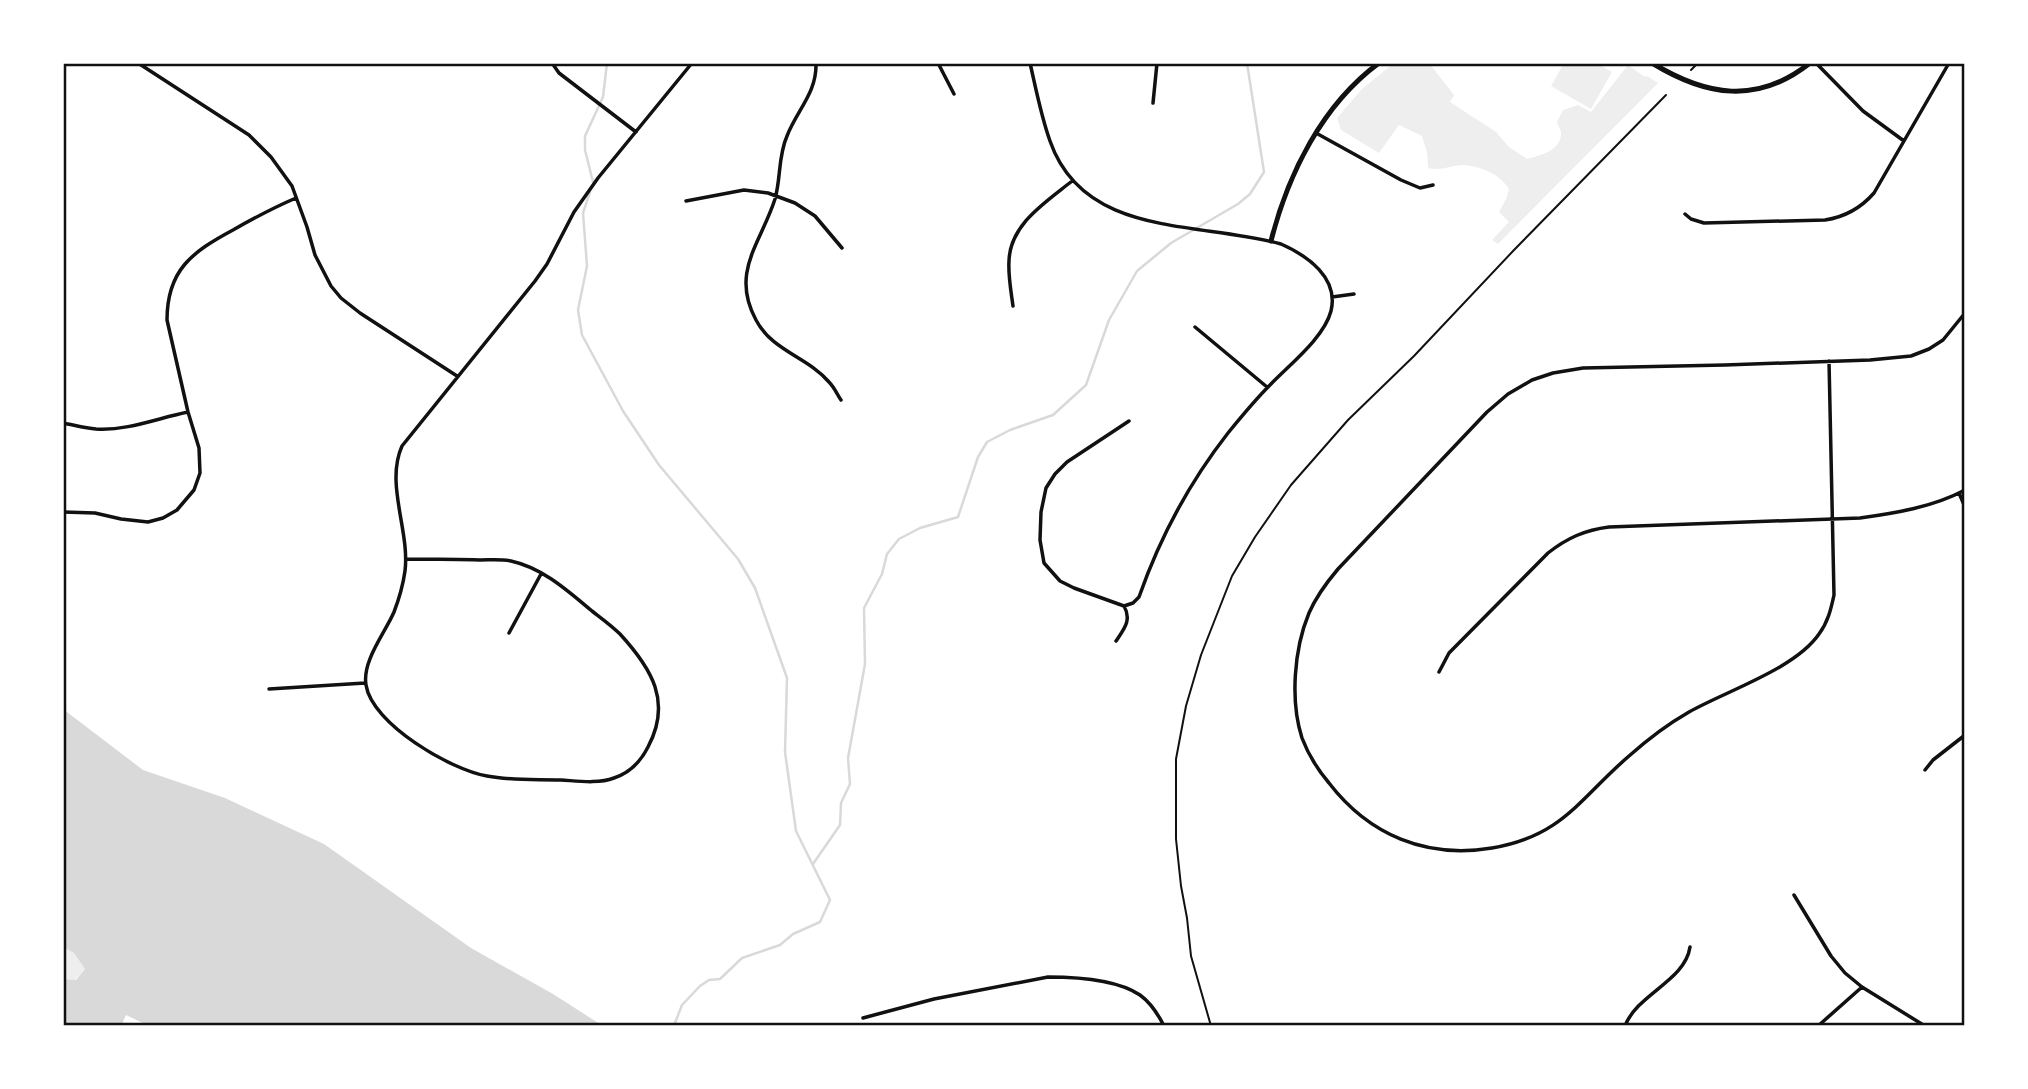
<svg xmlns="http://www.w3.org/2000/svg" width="2028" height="1089" font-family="Poppins,sans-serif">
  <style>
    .green { fill: #eee }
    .water { fill: #d9d9d9 }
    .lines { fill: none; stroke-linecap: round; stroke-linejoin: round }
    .stream { stroke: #d9d9d9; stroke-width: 2.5 }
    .path { stroke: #111; stroke-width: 2 }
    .minor { stroke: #111; stroke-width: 3.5 }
    .tertiary { stroke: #111; stroke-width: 5 }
    .neatline { fill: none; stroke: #111; stroke-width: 2.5 }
  </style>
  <rect width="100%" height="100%" fill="#fff"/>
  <path class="green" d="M1394,63h35l25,32 -4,7 46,30 13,15 18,12c13,-3 35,-9 34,-26 0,-4 -3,-7 -4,-11l6,-12 15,-5 13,7 37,-47 17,12 2,-1 11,7 -160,161 -6,-4 17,-18 -10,-10 7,-13 3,-10c-9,-15 -30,-24 -48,-24 -12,1 -20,6 -33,3l-1,-16 -5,-16 -23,-11 -20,28 -38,-23 -4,-12 25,-29z
    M1564,63h32l16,9 -21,37 -40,-23z
    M63,947l11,6 11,16 -10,11 -12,-1z"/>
  <path class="water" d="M63,709l80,61 82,28 99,46 147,104 82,46 50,32h-454l-23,-11 -5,11h-58v-47l13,1 9,-11 -11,-16 -11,-6z"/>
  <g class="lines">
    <path class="stream" d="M593,182l-8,-32v-14l18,-39 4,-34
      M590,192l-7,21 4,53 -9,44 4,25 41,76 36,54 79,94 17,29 32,90 -2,74 11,79 34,69 -10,22 -27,12 -13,11 -38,13 -22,21 -11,1 -9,6 -18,19 -7,18 1,3
      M813,864l27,-39 1,-22 9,-19 -2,-26 17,-94 -1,-56 18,-34 5,-20 12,-15 21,-11 38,-11 20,-60 9,-15 23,-12 43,-15 33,-30 23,-65 28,-49 34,-28 67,-39 12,-10 14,-22 -17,-109"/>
    <path class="path" d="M1691,70l7,-7
      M1211,1026l-20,-70 -4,-38 -6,-32 -5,-47v-80l10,-53 15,-51 31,-79 23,-39 36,-52 57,-65 66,-64 100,-106 152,-155"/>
    <path class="minor" d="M138,63l111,72 22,22 21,29 15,41 8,28 16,31 10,12 19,15 97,63
      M552,63l7,10 77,59
      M816,63c1,30 -19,47 -29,73 -9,20 -6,42 -12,63 -14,44 -45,73 -19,121 16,31 52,37 73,62 5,5 8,12 12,18
      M938,63l16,31
      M1030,63c6,26 11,53 20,78 34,98 151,80 231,103 27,12 58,34 50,67 -7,27 -42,54 -61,74 -15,15 -29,32 -42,48 -39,50 -68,104 -89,164l-6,6 -9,3
      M1816,63l47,48 41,30
      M1153,103l4,-40
      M1316,133l85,47 19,8 13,-3
      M686,201l58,-11 24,3 27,10 20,13 27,32
      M1685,214l6,5 13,4 121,-3c20,-3 35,-11 49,-27l75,-130
      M1332,297l22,-3
      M1013,306c-2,-15 -5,-30 -4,-45 1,-37 37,-59 63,-80
      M1195,327l72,60
      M1829,361l5,234c-3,14 -6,27 -15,39 -24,35 -93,57 -130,78 -21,12 -42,28 -60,44 -49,42 -66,80 -137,92 -66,11 -123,-13 -163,-65 -11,-13 -21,-29 -27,-45 -12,-37 -8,-89 7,-125 7,-16 18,-31 29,-44l149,-157 21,-18 24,-14 21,-7 30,-5 142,-3 145,-5 41,-4 18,-7 14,-9 22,-27
      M63,423c11,2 22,5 33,6 31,2 62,-11 92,-17
      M1959,493l6,14
      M63,512l32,1 26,6 27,3 15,-4 14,-8 17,-20 6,-17 -1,-25 -11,-36 -21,-92c0,-50 25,-68 66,-90 21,-12 42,-23 63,-32
      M406,559c25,0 49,0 74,1 11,0 21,-1 31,1 32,7 57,30 81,50 9,7 20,15 28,23 32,35 52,68 28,113 -7,14 -19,26 -34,31 -16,6 -36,3 -53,2 -24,-1 -49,1 -74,-4 -36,-6 -115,-52 -121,-91 -4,-24 19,-52 28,-73 5,-13 9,-27 11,-41 5,-40 -20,-87 -3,-125l133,-165 12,-17 27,-52 24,-34 94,-115
      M1124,606l-50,-18 -14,-7 -16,-18 -4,-23 1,-28 5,-24 9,-14 12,-12 62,-41
      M509,633l32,-59
      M1116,641c8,-12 16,-21 8,-35
      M1439,672l10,-19 99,-100c19,-15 37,-23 61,-26l251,-9c36,-5 73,-11 105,-28
      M269,689l96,-6
      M1925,770l8,-10 32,-25
      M1794,895l37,61 14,17 17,14 63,39
      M863,1018l71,-19 114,-22c27,0 68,2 92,18 11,8 18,19 24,31
      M1625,1026c12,-32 60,-45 65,-79
      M1818,1026l44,-39"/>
    <path class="tertiary" d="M1652,63c54,33 105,42 158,0
      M1271,241c17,-67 51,-136 108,-178"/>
  </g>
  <rect width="2028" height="1089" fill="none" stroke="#ffffff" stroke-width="130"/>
  <rect x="65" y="65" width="1898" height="959" class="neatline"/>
</svg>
